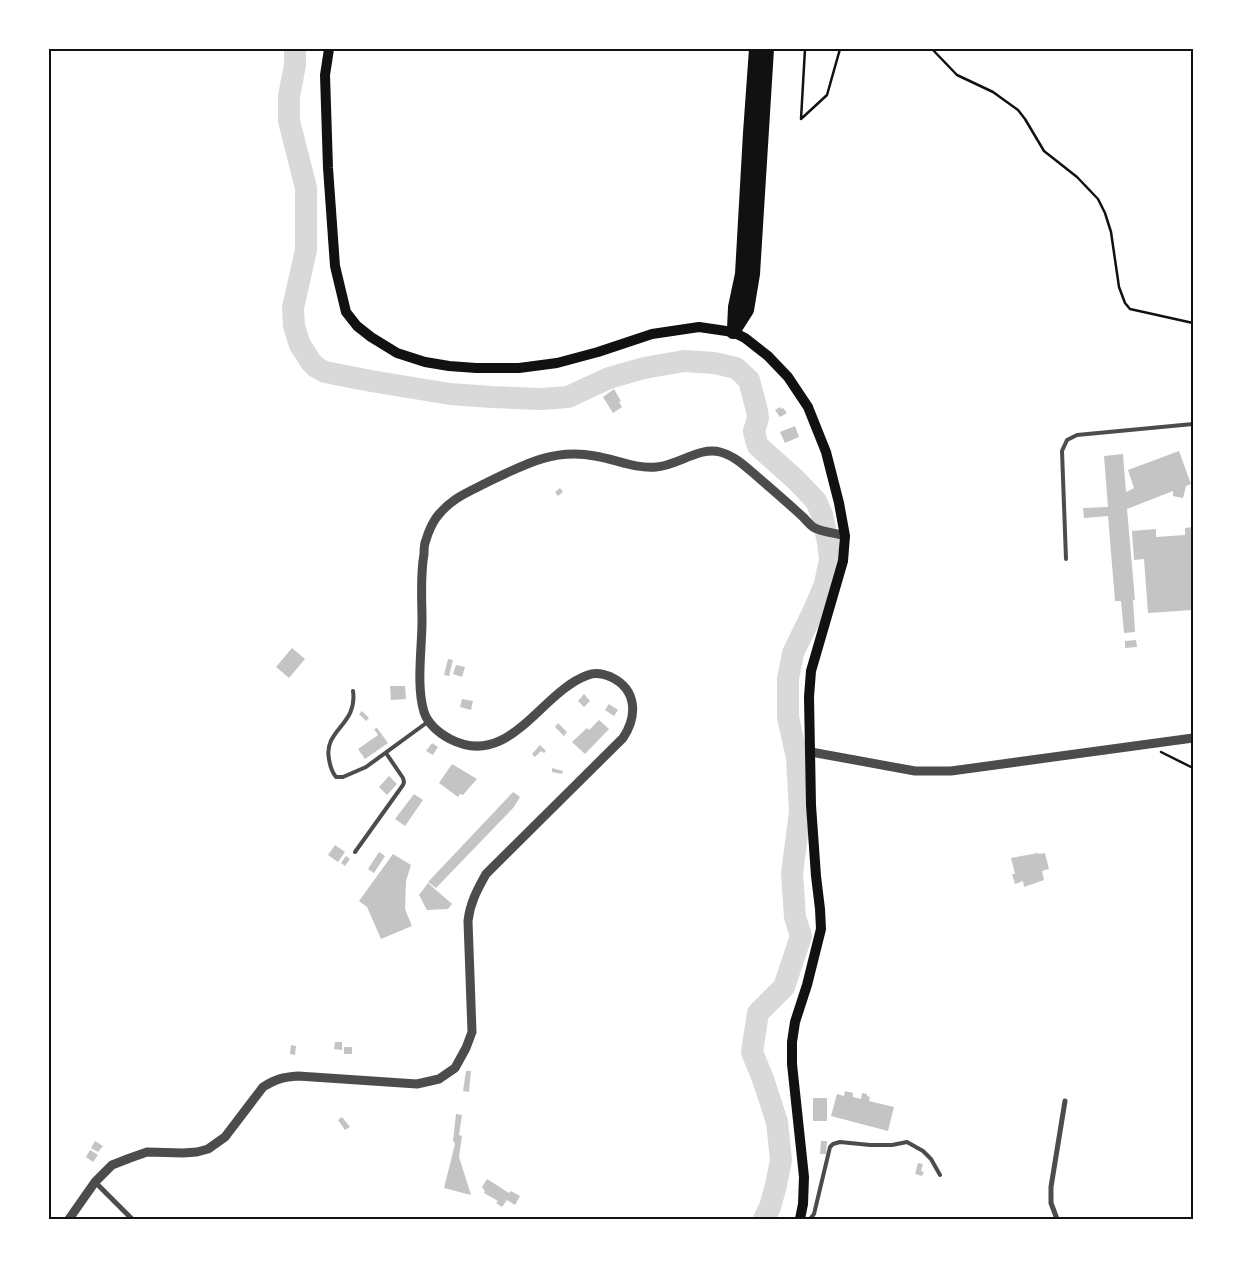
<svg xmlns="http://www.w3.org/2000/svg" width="1242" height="1268" font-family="'PT Serif',serif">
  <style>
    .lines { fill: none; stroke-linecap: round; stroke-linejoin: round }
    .river { stroke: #d9d9d9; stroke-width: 22 }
    .building { fill: #c4c4c4 }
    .path { stroke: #111; stroke-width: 2.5 }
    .service { stroke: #4c4c4c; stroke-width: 4 }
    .minor { stroke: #4c4c4c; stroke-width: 5 }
    .tertiary { stroke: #4c4c4c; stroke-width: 9 }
    .secondary { stroke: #111; stroke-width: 10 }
    .motorway { stroke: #111; stroke-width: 14 }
    .neatline { fill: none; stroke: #111; stroke-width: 2 }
  </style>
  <rect width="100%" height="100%" fill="#fff"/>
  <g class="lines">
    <path class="river" d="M295,49v16l-6,31v25l17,67v62l-13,58 1,18 6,19 11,17 5,5 9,5 46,9 79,13 42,3 49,2 27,-2 41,-19 35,-10 40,-7 30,2 22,5 13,12 8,31 1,7 -4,13 2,9 2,6 38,34 20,21 6,14 6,27 2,17 -5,25 -11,26 -21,43 -5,26v38l9,41 3,54 -8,61 3,44 6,19 -17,51 -26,26 -6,39 11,27 14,43 4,38 -5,25 -6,22 -6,12"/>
  </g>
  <path class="building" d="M614,389l7,12 -2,1 3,5 -9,6 -10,-16z
    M780,407l1,2 2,-1 4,5 -7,4 -5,-7z
    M795,426l4,11 -14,6 -5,-11z
    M1179,451l12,33 -5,2 -3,12 -10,-2v-5l-46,18 8,91h-2l2,32 -11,1 -3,-32h-6l-7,-85 -24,2 -1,-10 25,-1 -4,-51 19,-2 3,38 8,-4 -6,-18z
    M560,488l3,4 -5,4 -3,-4z
    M1193,527v83l-45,3 -4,-54 -10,1 -2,-29 24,-2v8l29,-2v-7z
    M1136,640l1,7 -12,1v-7z
    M292,648l13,11 -16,19 -13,-11z
    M448,659l5,1 -4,16 -5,-1z
    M456,665l9,2 -3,10 -9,-3z
    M390,686h15l1,13 -15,1z
    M584,694l6,7 -6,6 -6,-6z
    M462,699l11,2 -2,9 -11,-3z
    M609,704l9,6 -4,6 -9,-6z
    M362,711l7,7 -3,3 -7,-7z
    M599,720l10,9 -24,25 -13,-12 15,-14 2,2z
    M558,723l9,9 -3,4 -9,-9z
    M377,728l11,15 -23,16 -7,-10 20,-14 -4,-6z
    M432,743l6,4 -5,8 -7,-4z
    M540,745l6,6 -2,2 -3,-2 -6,6 -3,-3z
    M452,764l25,15 -14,16 -3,-1 -2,3 -19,-14z
    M552,768l11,3 -1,3 -10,-2z
    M389,776l8,8 -10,11 -8,-8z
    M513,792l7,5 -6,10 -78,81 -8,-6z
    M414,794l9,6 -18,26 -10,-7z
    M335,845l10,7 -7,10 -10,-7z
    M379,852l6,4 -11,17 -6,-4z
    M1038,853l1,1 6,-1 4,16 -7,2 2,9 -20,7 -1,-6 -8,3 -3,-10h3l-4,-16z
    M393,854l18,11 -5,16 -1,28 7,17 -31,13 -14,-32 -8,-6z
    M346,856l4,3 -5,7 -4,-3z
    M428,883l24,21 -4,5 -21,1 -8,-15z
    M335,1042h7v8l-8,-1z
    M291,1045l5,1 -1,9 -5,-1z
    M344,1047h8v7h-8z
    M466,1071h5l-2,21 -6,-1z
    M845,1091l8,2v4l8,2 1,-6 5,1v2l3,1 -1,4 25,6 -6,24 -57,-15 6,-22 7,2z
    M813,1098h14v23h-14z
    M456,1114l6,1 -3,20 3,1 -3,21 12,38 -27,-7 11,-44 -2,-4z
    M342,1117l8,10 -5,3 -7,-10z
    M95,1141l8,5 -5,6 -7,-4z
    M821,1141h6l-1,13h-6z
    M90,1150l8,5 -5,7 -7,-5z
    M918,1163l5,1 -2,7 3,1 -2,4 -7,-2z
    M487,1179l22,14 2,-2 9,5 -5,9 -8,-5 -5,7 -6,-4 2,-2 -14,-8 1,-2 -3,-4z"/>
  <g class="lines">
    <path class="path" d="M805,49l-4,70 26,-24 13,-46
      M932,49l25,26 36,17 25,18 7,9 19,32 33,26 21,22 7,14 6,19 8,55 6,16 5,6 63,14
      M1161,752l32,16"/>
    <path class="service" d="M1066,559l-4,-108 5,-11 10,-5 116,-11
      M353,691c5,34 -30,39 -24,68 1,7 3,13 7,18h7l23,-10 63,-46
      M355,852l48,-67 1,-3 -1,-4 -17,-25
      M810,1219l4,-5 16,-67 3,-3 7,-2 30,3h22l15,-3 16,9 8,8 9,16"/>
    <path class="minor" d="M95,1182l37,37
      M1057,1219l-6,-16v-16l14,-86"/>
    <path class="tertiary" d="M811,752l104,19h36l242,-33
      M69,1219l26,-37 17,-17 18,-7 17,-6 36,1 14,-1 11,-3 17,-12 38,-50c13,-8 20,-10 35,-11l119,8 22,-5 16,-11 11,-20 6,-16 -4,-111c2,-18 9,-31 18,-47l137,-136c14,-21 15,-48 -12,-61 -7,-3 -15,-5 -23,-2 -48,17 -78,95 -138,64 -11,-6 -22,-15 -26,-27 -8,-26 -2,-64 -2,-91 0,-23 -2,-45 2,-67 0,-4 0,-10 2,-14 2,-7 6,-16 10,-22 14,-19 30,-25 50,-35 37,-18 67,-35 109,-27 20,3 40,13 61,11 20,-1 45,-21 64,-15 16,4 28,17 40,27 14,12 29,25 43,38 3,3 6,7 10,10 7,5 23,6 32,9"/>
    <path class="secondary" d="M329,49l-4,26 3,93 7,98 11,46 11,14 14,11 26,16 28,9 24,4 27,2h43l38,-5 41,-11 54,-18 47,-7 34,5 12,6 23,18 20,21 20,30 18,45 13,51 6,33 -2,25 -32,110 -2,26 2,108 5,71 4,33 1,20 -14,56 -12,37 -3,20v22l12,113 -1,27 -3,15"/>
    <path class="motorway" d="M734,329l1,-22 7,-33 8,-141 6,-84
      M733,332l14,-22 6,-36 14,-225"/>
  </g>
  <rect width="1242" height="1268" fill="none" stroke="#ffffff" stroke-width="100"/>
  <rect x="50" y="50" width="1142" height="1168" class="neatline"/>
</svg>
